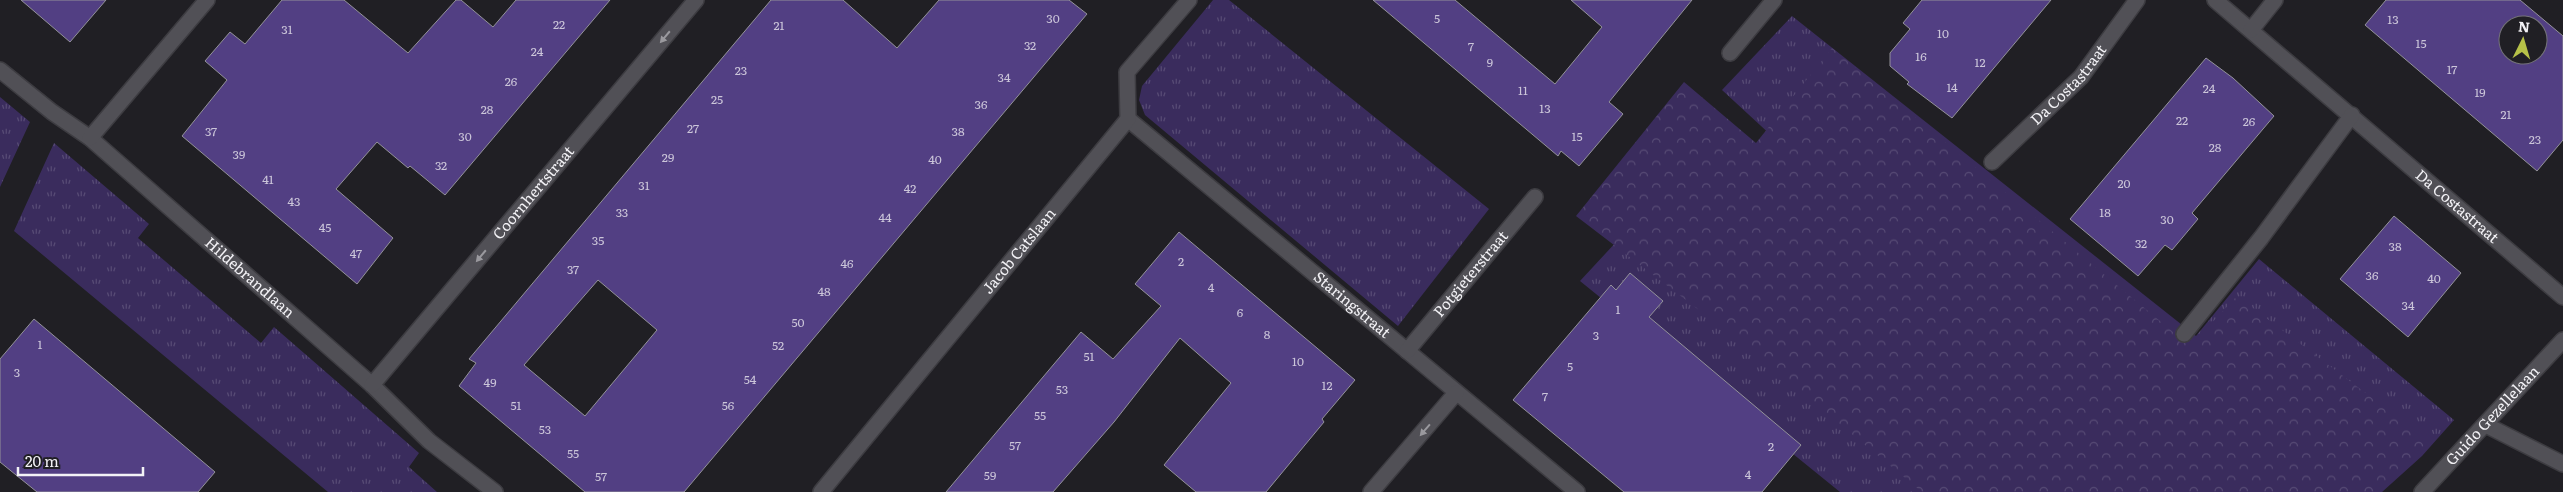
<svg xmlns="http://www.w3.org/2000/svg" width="2563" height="492" font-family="Literata,serif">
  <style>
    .grass { fill: url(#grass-tufts) }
    .forest { fill: url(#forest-crowns) }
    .building { fill: #523f83; stroke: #939299; fill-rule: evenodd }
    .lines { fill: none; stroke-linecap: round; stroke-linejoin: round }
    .street-casing { stroke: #3d3c41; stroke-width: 18 }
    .street { stroke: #515056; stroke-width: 15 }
    .oneway { fill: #9a999e }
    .labels { text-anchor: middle; stroke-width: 4; stroke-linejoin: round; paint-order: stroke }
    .number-label { font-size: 12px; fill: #cbc5d9 }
    .street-label { font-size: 15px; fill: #f3f2f6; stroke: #201f24 }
  </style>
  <defs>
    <pattern id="grass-tufts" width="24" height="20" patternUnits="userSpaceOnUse" patternTransform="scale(1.25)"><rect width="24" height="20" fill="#3a2c5d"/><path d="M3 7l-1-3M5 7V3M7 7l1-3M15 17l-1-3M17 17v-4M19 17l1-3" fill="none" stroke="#574b75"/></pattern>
    <pattern id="forest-crowns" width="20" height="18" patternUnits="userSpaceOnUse" patternTransform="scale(1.25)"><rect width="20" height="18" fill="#3a2c5d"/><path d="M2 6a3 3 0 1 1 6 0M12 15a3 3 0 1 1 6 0" fill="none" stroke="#574b75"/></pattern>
  </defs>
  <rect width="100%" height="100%" fill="#201f24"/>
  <path class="grass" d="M1213,0h16l260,209 -91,117 -253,-211 -6,-15 3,-14z
    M1792,16l404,320 63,-77 195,161 -32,36 -40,36h-542l-260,-211 64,-69 192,-17 -114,-105z
    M0,97l30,25 -30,65z
    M54,143l95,81 -11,14 123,105 13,-16 145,126 -10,14 28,25h-109l-314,-261z"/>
  <path class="forest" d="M1832,48l358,298 47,-50 195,147 -56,49h-454l-189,-156 -157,-120 108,-134 72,61z"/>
  <path class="building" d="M21,0h85l-36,42z
    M282,0h62l64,53 48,-53h5l32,27 23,-27h94l-165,195 -35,-29 -2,2 -31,-26 -41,47 57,49 -36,46 -175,-148 45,-56 -22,-19 25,-29 15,12z
    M771,0h72l54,48 42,-48h130l18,14 -403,478h-99l-126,-106 17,-23 -7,-4zM598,280l59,50 -72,86 -61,-51z
    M1373,0h82l100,84 47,-57 -31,-27h121l-83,102 14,12 -44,52 -18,-15 -3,5z
    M1922,0h129l-99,118 -45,-34 2,-2 -19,-16v-13l20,-24 -7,-6z
    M2386,0h134l43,36v104l-26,31 -172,-146zM2508,25h30v30h-30z
    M2206,58l27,20 41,38 -82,97 6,6 -26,31 -7,-5 -27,31 -68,-57z
    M2394,216l67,57 -53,64 -68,-58z
    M1179,232l176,148 -33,39 2,3 -58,70h-70l-32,-27 67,-82 -51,-45 -66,84 -61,70h-107l135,-160 32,27 48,-53 -26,-22z
    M1630,273l33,28 -14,16 152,128 -39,47h-138l-111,-92 98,-115 5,5z
    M34,319l181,153 -17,20h-161l-37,-30v-103z"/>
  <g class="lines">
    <g class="street-casing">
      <g id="street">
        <path id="s1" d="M2215,0l348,297"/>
        <path d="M2251,30l24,-30"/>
        <path d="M1730,53l44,-53"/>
        <path id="s2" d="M0,70l52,42 38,26 282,247 57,56 66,51"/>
        <path id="s3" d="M1128,119l449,373"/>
        <path d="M90,138l117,-138"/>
        <path id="s4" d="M1992,162l89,-85 56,-77"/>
        <path d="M2184,334l77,-96 91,-123"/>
        <path id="s5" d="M1407,351l128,-154"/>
        <path id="s6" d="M372,385l324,-385"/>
        <path d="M2486,425l77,39"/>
        <path id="s7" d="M821,492l307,-373 -1,-47 62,-72"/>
        <path d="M1371,492l85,-99"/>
        <path id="s8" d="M2422,492l141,-152"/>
      </g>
    </g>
    <use href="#street" class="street"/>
  </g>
  <defs><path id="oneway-solid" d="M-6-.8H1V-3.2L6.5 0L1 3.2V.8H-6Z" transform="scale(1.25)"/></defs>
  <g class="oneway">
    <use href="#oneway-solid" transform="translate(665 37) rotate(130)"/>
    <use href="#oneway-solid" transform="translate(481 256) rotate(130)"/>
    <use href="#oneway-solid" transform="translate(1425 430) rotate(131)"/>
  </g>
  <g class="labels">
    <g class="number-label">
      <text x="1053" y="23">30</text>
      <text x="1437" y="23">5</text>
      <text x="2393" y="24">13</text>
      <text x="559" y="29">22</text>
      <text x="779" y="30">21</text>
      <text x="287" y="34">31</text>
      <text x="1943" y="38">10</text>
      <text x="2421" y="48">15</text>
      <text x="1030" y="50">32</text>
      <text x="1471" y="51">7</text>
      <text x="537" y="56">24</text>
      <text x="1921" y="61">16</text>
      <text x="1490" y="67">9</text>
      <text x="1980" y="67">12</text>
      <text x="2452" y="74">17</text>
      <text x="741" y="75">23</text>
      <text x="1004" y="82">34</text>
      <text x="511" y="86">26</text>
      <text x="1952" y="92">14</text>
      <text x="2209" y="93">24</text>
      <text x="1523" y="95">11</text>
      <text x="2480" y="97">19</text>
      <text x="717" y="104">25</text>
      <text x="981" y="109">36</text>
      <text x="1545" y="113">13</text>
      <text x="487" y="114">28</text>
      <text x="2506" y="119">21</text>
      <text x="2182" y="125">22</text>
      <text x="2249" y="126">26</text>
      <text x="693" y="133">27</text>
      <text x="211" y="136">37</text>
      <text x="958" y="136">38</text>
      <text x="465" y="141">30</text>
      <text x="1577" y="141">15</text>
      <text x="2535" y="144">23</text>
      <text x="2215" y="152">28</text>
      <text x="239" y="159">39</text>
      <text x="668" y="162">29</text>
      <text x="935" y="164">40</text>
      <text x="441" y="170">32</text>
      <text x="268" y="184">41</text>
      <text x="2124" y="188">20</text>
      <text x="644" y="190">31</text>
      <text x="910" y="193">42</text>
      <text x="294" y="206">43</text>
      <text x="622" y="217">33</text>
      <text x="2105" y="217">18</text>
      <text x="885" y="222">44</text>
      <text x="2167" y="224">30</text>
      <text x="325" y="232">45</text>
      <text x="598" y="245">35</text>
      <text x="2141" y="248">32</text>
      <text x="2395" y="251">38</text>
      <text x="356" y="258">47</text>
      <text x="1181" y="266">2</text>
      <text x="847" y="268">46</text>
      <text x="573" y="274">37</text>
      <text x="2372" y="280">36</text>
      <text x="2434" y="283">40</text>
      <text x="1211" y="292">4</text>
      <text x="824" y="296">48</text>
      <text x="2408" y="310">34</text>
      <text x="1618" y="314">1</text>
      <text x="1240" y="317">6</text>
      <text x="798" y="327">50</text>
      <text x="1267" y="339">8</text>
      <text x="1596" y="340">3</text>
      <text x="40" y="349">1</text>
      <text x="778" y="350">52</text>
      <text x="1089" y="361">51</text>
      <text x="1298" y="366">10</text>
      <text x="1570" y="371">5</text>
      <text x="17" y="377">3</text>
      <text x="750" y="384">54</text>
      <text x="490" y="387">49</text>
      <text x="1327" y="390">12</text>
      <text x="1062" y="394">53</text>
      <text x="1545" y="401">7</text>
      <text x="516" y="410">51</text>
      <text x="728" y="410">56</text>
      <text x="1040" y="420">55</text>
      <text x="545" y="434">53</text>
      <text x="1015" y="450">57</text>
      <text x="1771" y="451">2</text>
      <text x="573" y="458">55</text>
      <text x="1748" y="479">4</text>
      <text x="990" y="480">59</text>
      <text x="601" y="481">57</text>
    </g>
    <g class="street-label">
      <text dy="5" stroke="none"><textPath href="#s4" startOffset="109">Da Costastraat</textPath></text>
      <text dy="5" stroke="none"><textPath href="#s6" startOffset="251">Coornhertstraat</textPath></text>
      <text dy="5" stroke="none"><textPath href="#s1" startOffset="318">Da Costastraat</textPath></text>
      <text dy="5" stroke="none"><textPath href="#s7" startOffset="312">Jacob Catslaan</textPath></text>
      <text dy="5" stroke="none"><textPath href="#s5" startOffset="100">Potgieterstraat</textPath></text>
      <text dy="5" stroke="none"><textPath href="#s2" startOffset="325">Hildebrandlaan</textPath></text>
      <text dy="5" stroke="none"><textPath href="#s3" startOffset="291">Staringstraat</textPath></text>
      <text dy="5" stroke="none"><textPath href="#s8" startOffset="104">Guido Gezellelaan</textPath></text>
    </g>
  </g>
  <g transform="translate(2523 40) rotate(5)"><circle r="24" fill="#201f24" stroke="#747378"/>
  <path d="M0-4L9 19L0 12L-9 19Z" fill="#b6c148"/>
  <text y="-8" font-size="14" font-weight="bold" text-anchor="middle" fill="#f3f2f6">N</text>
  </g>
  <path d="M18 467v8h125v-8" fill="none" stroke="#f3f2f6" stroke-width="2.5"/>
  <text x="25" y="467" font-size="15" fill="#f3f2f6" stroke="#201f24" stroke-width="4" paint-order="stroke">20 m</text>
</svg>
